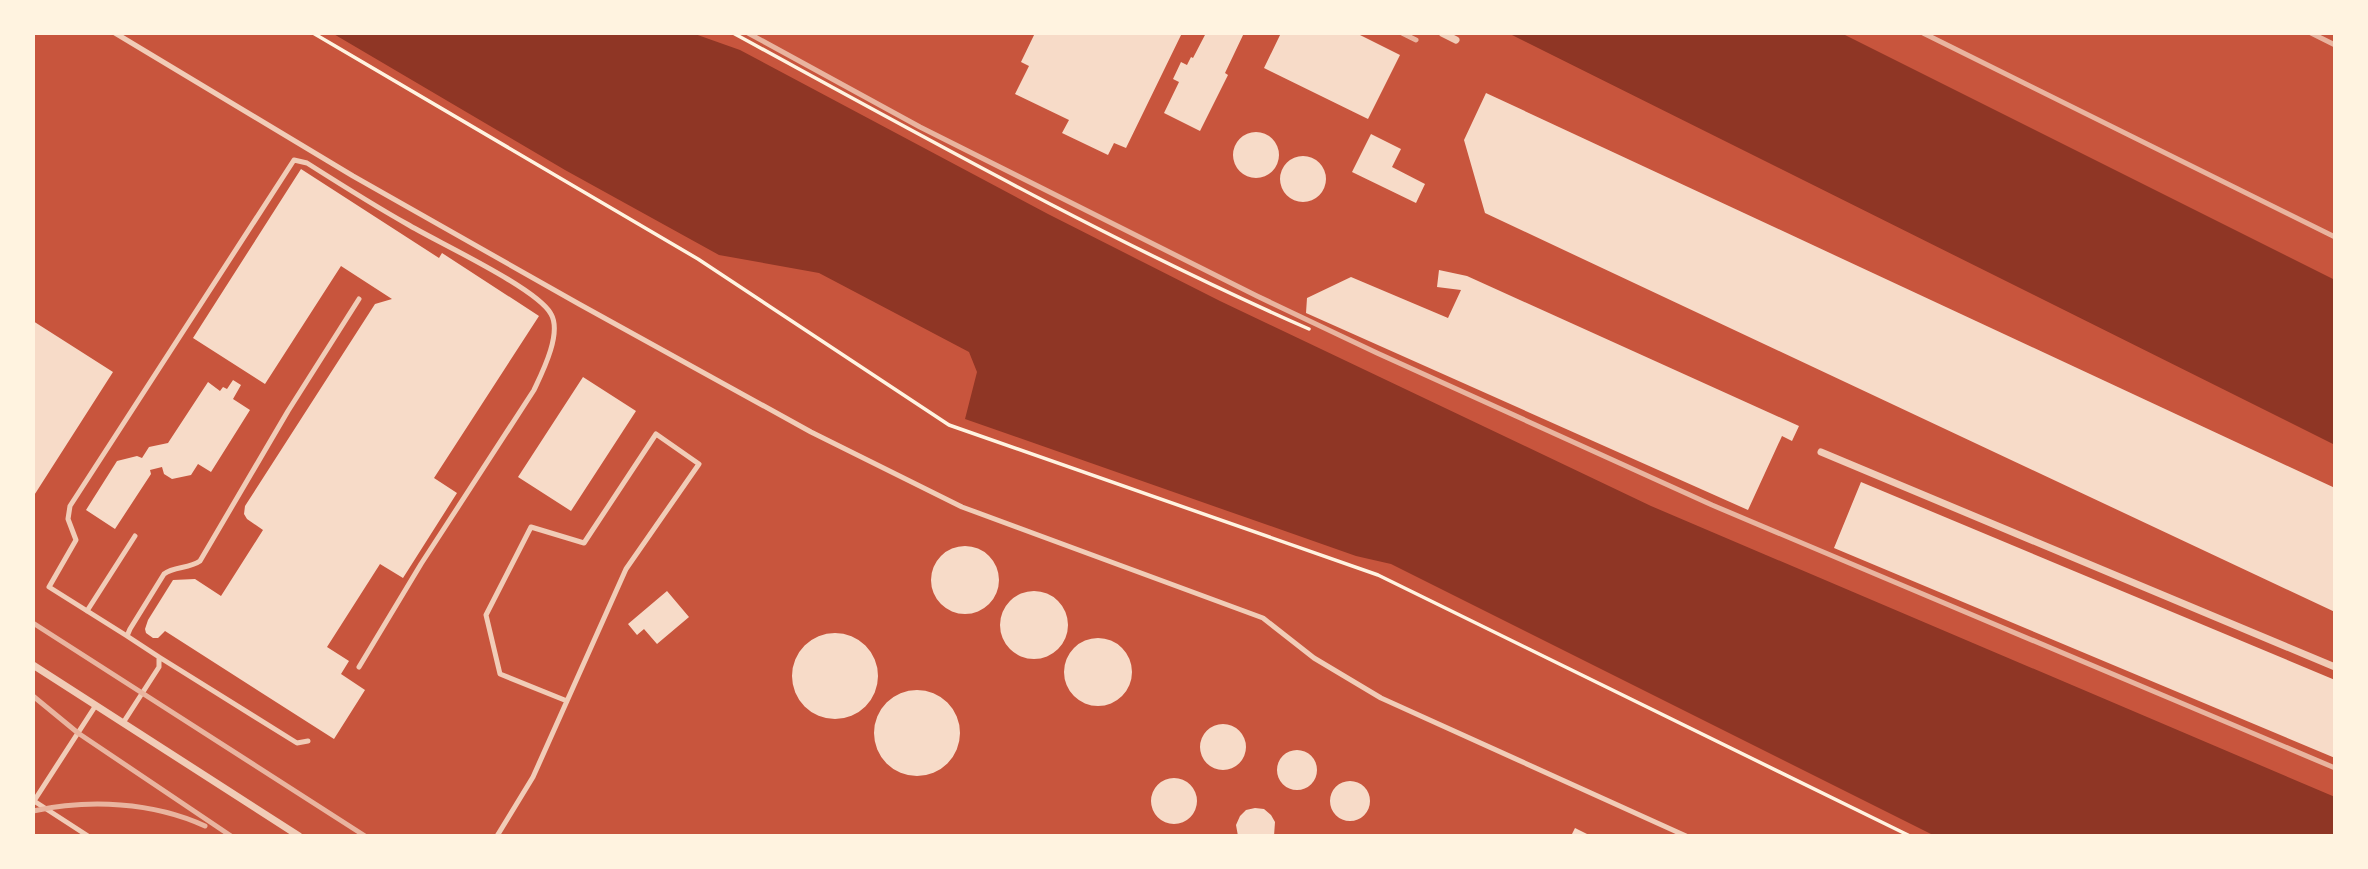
<svg xmlns="http://www.w3.org/2000/svg" width="2368" height="869" font-family="Rubik,sans-serif">
  <style>
    .water { fill: #8f3625 }
    .building { fill: #f7dbc8 }
    .lines { fill: none; stroke-linecap: round; stroke-linejoin: round }
    .path { stroke: #fff3e0; stroke-width: 3.5 }
    .service { stroke: #f1ccb7; stroke-width: 5 }
    .minor { stroke: #f1ccb7; stroke-width: 7 }
    .rail { stroke: #e9b49f; stroke-width: 5 }
  </style>
  <rect width="100%" height="100%" fill="#c8553d"/>
  <path class="water" d="M332,33h360l48,17 308,164 172,87 431,205 684,291v39h-400l-544,-272 -35,-8 -391,-137 12,-47 -8,-20 -150,-79 -100,-18 -154,-85z
    M1508,33h333l494,247v165z"/>
  <path class="building" d="M1035,33h147l-56,115 -12,-5 -6,12 -46,-22 7,-13 -54,-26 14,-28 -8,-4z
    M1206,33h38l-19,40 3,2 -28,56 -36,-18 15,-31 -6,-3 8,-17 6,3 4,-8 2,1z
    M1281,33h75l44,22 -32,64 -104,-51z
    M1486,93l849,395v124l-850,-399 -21,-73z
    M1233 155a23 23 0 1 1 46 0a23 23 0 1 1-46 0Z
    M1371,134l30,15 -9,18 33,17 -9,19 -64,-31z
    M1280 179a23 23 0 1 1 46 0a23 23 0 1 1-46 0Z
    M301,169l138,89 3,-5 97,63 -105,162 23,15 -54,85 -23,-14 -53,83 22,14 -8,13 24,16 -31,49 -169,-108 -7,7h-5l-7,-5 -1,-4 3,-9 25,-40 22,-1 26,17 42,-66 -16,-11 -3,-5 1,-8 130,-202 17,-5 -51,-33 -76,118 -72,-46z
    M1439,270l28,6 332,150 -7,15 -10,-5 -34,74 -442,-197 1,-15 44,-21 97,41 13,-28 -24,-3z
    M33,321l80,51 -80,125z
    M583,377l53,34 -65,100 -53,-34z
    M233,380l8,5 -8,14 17,11 -39,62 -13,-8 -7,11 -19,4 -8,-5 -2,-7 -12,3 1,4 -36,55 -29,-19 31,-49 20,-5 5,2 7,-11 19,-4 40,-61 12,9 3,-4 4,2z
    M1861,482l474,198v78l-501,-210z
    M931 580a34 34 0 1 1 68 0a34 34 0 1 1-68 0Z
    M667,591l22,26 -32,27 -13,-15 -7,6 -9,-11z
    M1000 625a34 34 0 1 1 68 0a34 34 0 1 1-68 0Z
    M792 676a43 43 0 1 1 86 0a43 43 0 1 1-86 0Z
    M1064 672a34 34 0 1 1 68 0a34 34 0 1 1-68 0Z
    M874 733a43 43 0 1 1 86 0a43 43 0 1 1-86 0Z
    M1200 747a23 23 0 1 1 46 0a23 23 0 1 1-46 0Z
    M1277 770a20 20 0 1 1 40 0a20 20 0 1 1-40 0Z
    M1151 801a23 23 0 1 1 46 0a23 23 0 1 1-46 0Z
    M1330 801a20 20 0 1 1 40 0a20 20 0 1 1-40 0Z
    M1255,808l9,1 7,6 4,7 -1,14h-36l-2,-11 4,-9 6,-6z
    M1575,828l16,8h-20z"/>
  <g class="lines">
    <path class="path" d="M313,33l385,226 251,166 429,150 532,261
      M733,33c189,103 378,209 576,296"/>
    <path class="service" d="M115,33l238,143 226,128 232,128 151,75 301,111 51,40 67,40 305,138
      M87,611l48,-75
      M127,636l-78,-49 27,-47 -8,-21 2,-13 224,-346 13,3c33,21 66,42 100,61 30,18 130,64 144,90 11,19 -8,57 -17,76l-113,174 -62,103
      M159,657l138,86 11,-2
      M123,723l36,-56v-10l-32,-21 3,-7 34,-55c10,-8 25,-5 36,-13l88,-150 71,-112
      M88,836l-54,-35 62,-96
      M497,836l36,-59 93,-208 73,-105 -43,-30 -72,109 -53,-16 -45,88 14,59 67,27"/>
    <path class="minor" d="M1442,33l14,7
      M1821,452l514,215
      M33,665l266,171"/>
    <path class="rail" d="M748,33l172,94 337,169 120,57 335,152 623,263
      M1402,33l14,7
      M1923,33l412,204
      M2311,33l24,12
      M33,623l332,213
      M33,696l45,37 153,103
      M33,811c56,-12 120,-9 172,15"/>
  </g>
  <rect width="2368" height="869" fill="none" stroke="#fff3e0" stroke-width="70"/>
</svg>
